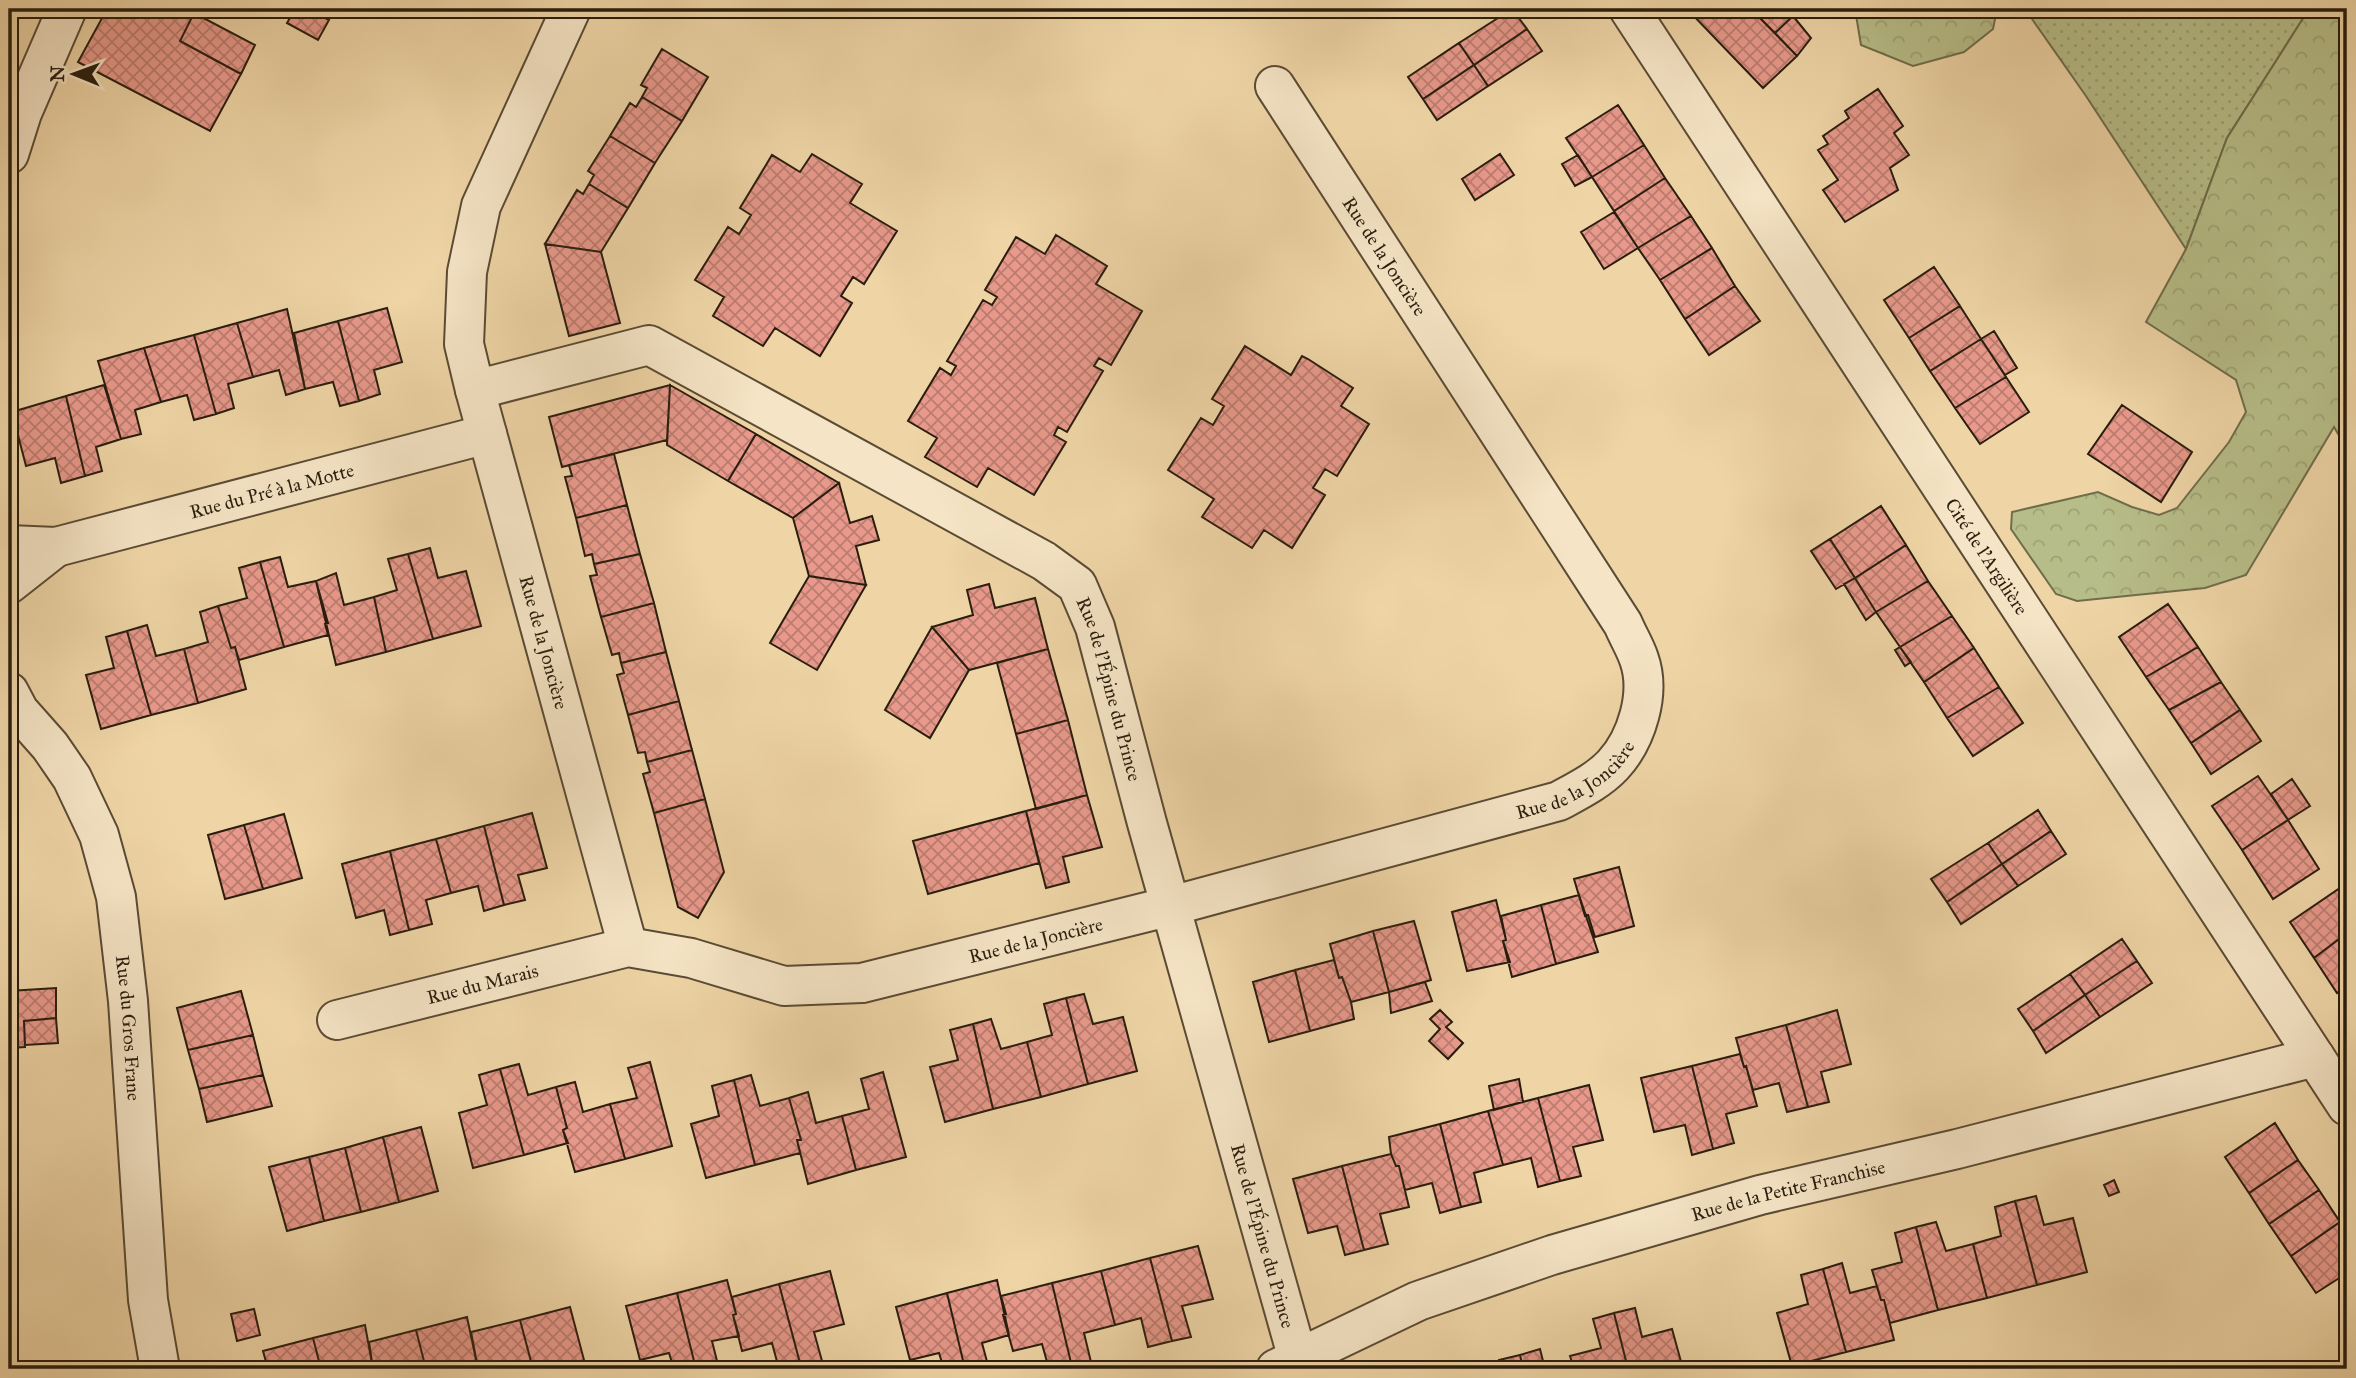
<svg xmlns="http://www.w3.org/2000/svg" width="2356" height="1378" font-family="'IM FELL Great Primer',serif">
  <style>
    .grass { fill: url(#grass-dots); stroke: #706d4b; stroke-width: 2 }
    .forest { fill: url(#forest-crowns); stroke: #706d4b; stroke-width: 2 }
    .building { fill: url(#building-cross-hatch); stroke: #291d0e; stroke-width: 2 }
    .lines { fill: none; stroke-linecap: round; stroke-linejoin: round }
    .minor-casing { stroke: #5a4b34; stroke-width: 42 }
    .minor { stroke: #f5e4c5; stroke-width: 38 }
    .labels { text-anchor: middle; stroke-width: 7; stroke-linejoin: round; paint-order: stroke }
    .street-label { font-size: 19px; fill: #291d0e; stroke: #f5e4c5 }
  </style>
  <defs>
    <pattern id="grass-dots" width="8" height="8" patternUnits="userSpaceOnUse" patternTransform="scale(1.75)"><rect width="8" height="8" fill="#b7bd88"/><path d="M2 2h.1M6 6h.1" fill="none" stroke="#9da274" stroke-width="1.8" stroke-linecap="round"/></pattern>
    <pattern id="forest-crowns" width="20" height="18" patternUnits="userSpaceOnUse" patternTransform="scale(1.75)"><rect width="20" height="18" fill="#b7bd88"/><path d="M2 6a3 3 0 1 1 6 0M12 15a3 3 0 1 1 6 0" fill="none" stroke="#9da274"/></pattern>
    <pattern id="building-cross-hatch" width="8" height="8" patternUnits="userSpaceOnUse" patternTransform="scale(1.75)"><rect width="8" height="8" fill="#e8998b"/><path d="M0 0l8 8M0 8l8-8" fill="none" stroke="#bc7c70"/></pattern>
  </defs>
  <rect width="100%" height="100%" fill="#efd5a6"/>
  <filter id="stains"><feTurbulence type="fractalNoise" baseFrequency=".00286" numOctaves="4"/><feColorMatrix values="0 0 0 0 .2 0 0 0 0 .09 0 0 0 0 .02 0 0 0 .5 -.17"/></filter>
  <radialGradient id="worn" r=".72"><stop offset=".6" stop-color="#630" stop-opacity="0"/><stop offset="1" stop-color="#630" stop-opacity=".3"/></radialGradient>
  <path class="grass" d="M2025,9h284l-82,129 -41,111 -100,-153z"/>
  <path class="forest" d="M1855,9h142l-4,20 -29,23 -51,14 -52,-21z
    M2309,9h38v440l-13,-22 -88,148 -41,13 -128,13 -21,-7 -45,-65 1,-17 86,-20 34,15 27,8 18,-7 52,-66 17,-30 -10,-32 -90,-58 40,-73 41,-111z"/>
  <path class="building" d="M107,9h13l10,5 3,-5h63l-16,32 61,33 -31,57 -132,-69z
    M295,9h14l20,11 -11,20 -31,-17z
    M1512,9l15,20 -53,36 -15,-22z
    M1687,9h64l46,47 -34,32z
    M1751,9h36l6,7 -18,17z
    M194,13l61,32 -14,29 -61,-33z
    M1793,16l18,22 -14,18 -22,-23z
    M1527,29l15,22 -54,35 -14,-21z
    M1459,43l15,22 -51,34 -15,-22z
    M662,49l46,28 -26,44 -40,-24 5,-9 -6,-3z
    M1474,65l14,21 -51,34 -14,-21z
    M1878,89l25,37 -9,7 15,22 -19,13 8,22 -53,32 -22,-32 15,-10 -20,-30 10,-6 -5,-8 26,-18 -4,-7z
    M642,97l40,24 -27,42 -45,-27 20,-33 6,4z
    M1618,105l26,40 -52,32 -26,-39z
    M610,136l45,27 -27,45 -39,-24 5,-9 -6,-4z
    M1644,145l21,33 -51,33 -22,-34z
    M812,154l50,30 -12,19 47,28 -33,53 -11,-7 -12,19 11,7 -32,53 -45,-28 -12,18 -50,-30 11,-19 -29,-17 33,-53 11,7 12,-19 -11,-7 32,-53 28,17z
    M1500,154l14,21 -39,25 -13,-21z
    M1578,155l14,22 -17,9 -13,-22z
    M1665,178l26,38 -53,32 -24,-37z
    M589,184l39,24 -27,44 -56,-8 32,-54 6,4z
    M1614,212l24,36 -34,21 -23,-37z
    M1691,216l21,32 -52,32 -22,-32z
    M1056,235l51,31 -11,18 46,27 -31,54 -12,-7 -5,8 9,5 -36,61 -9,-5 -4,8 12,7 -32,53 -46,-27 -11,19 -52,-30 12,-19 -29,-17 32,-53 11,7 5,-9 -9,-5 36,-61 9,5 5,-8 -12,-7 31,-53 29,17z
    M545,244l56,8 19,71 -51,13z
    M1712,248l23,38 -50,33 -25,-39z
    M1934,267l26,39 -51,32 -25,-38z
    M1735,286l25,35 -51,34 -24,-36z
    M1960,306l21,33 -51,32 -21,-33z
    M387,308l15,54 -28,8 6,24 -21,7 -21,-80z
    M287,309l18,80 -19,6 -7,-25 -26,7 -16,-54z
    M338,321l21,80 -19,5 -7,-24 -28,7 -11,-56z
    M237,323l16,54 -25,7 6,24 -18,6 -22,-79z
    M1994,331l23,37 -12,7 -24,-36z
    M194,335l22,79 -22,6 -7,-25 -26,7 -17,-54z
    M1981,339l25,38 -51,31 -25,-37z
    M1245,346l46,29 11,-19 6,3 45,29 -12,18 28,18 -32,52 -12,-7 -12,19 12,7 -33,53 -28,-18 -12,18 -50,-31 12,-18 -46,-29 33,-52 12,7 11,-19 -12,-7z
    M144,348l17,54 -26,8 6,24 -20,5 -23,-78z
    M2006,377l23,35 -49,32 -25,-36z
    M104,385l17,54 -25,8 6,24 -17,5 -19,-80z
    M670,385l-3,55 -105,27 -13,-50z
    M670,385l86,49 -28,47 -61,-36z
    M66,396l19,80 -24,7 -6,-25 -29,8 -14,-54z
    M2122,405l70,47 -31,50 -73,-48z
    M756,434l83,49 -46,35 -65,-37z
    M614,454l13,51 -51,13 -11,-41 7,-1 -3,-11z
    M839,483l11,40 22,-7 7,24 -23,6 10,39 -57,-9 -16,-58z
    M627,505l13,49 -46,10 -2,-10 -7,2 -9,-38z
    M1881,506l25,39 -51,33 -25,-39z
    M1830,539l25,39 -19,11 -25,-38z
    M1906,545l22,36 -52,31 -21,-34z
    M430,548l8,30 28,-7 15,55 -48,13 -25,-85z
    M408,554l25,85 -47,13 -12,-55 23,-7 -9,-31z
    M640,554l14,49 -53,14 -11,-41 7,-1 -3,-11z
    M280,557l8,30 28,-6 12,42 -3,1 3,11 -44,12 -24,-85z
    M260,562l24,85 -45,13 -4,-13 -4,1 -13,-42 29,-8 -8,-30z
    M336,573l8,32 30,-8 12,55 -50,13 -20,-84z
    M809,576l57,9 -49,85 -47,-27z
    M1855,578l21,34 -10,8 -22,-36z
    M1928,581l24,35 -52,31 -24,-35z
    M989,584l6,24 40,-10 13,51 -79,21 -37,-43 41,-12 -6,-25z
    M654,603l12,49 -45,11 -2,-10 -7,2 -11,-38z
    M2168,604l30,43 -52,30 -27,-40z
    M218,606l13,42 4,-1 11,42 -48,14 -14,-54 24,-7 -8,-30z
    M1952,616l22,32 -50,34 -24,-35z
    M147,625l9,31 28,-7 14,54 -47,12 -24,-84z
    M932,627l37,43 -39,68 -45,-28z
    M127,631l24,84 -50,14 -15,-54 28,-7 -8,-31z
    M1900,647l11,15 -6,4 -10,-16z
    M2198,647l23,35 -52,28 -23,-33z
    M1974,648l25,39 -52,31 -23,-36z
    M1048,649l20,71 -52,14 -19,-71z
    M666,652l13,49 -51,14 -11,-40 7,-2 -3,-10z
    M2221,682l19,28 -49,33 -22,-33z
    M1999,687l24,36 -50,33 -26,-38z
    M679,701l13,49 -45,12 -2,-10 -7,1 -10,-38z
    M2240,710l21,31 -50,33 -20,-31z
    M1068,720l19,75 -51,14 -20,-75z
    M692,750l13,49 -51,14 -11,-39 7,-2 -3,-10z
    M2258,776l30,44 -46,30 -30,-44z
    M2292,779l18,27 -22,14 -17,-26z
    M1087,795l15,52 -39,10 6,25 -23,6 -20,-77z
    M705,799l19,73 -26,46 -20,-11 -24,-94z
    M2038,810l13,21 -49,33 -14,-21z
    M1026,811l13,52 -111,31 -15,-53z
    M532,813l15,55 -29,7 7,25 -21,5 -20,-79z
    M284,814l18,64 -39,11 -19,-64z
    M2288,820l31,49 -46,30 -31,-49z
    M244,825l19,64 -38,10 -17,-64z
    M484,826l20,79 -20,6 -6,-25 -27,7 -15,-54z
    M2051,831l15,23 -48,32 -16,-22z
    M436,839l15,54 -25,7 6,24 -23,6 -19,-79z
    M1988,843l14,21 -55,38 -16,-23z
    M390,851l19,79 -19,5 -6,-25 -28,8 -14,-54z
    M2002,864l16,22 -57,38 -14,-22z
    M1619,867l15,59 -39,11 -7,-22 -3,1 -11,-37z
    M2340,888l7,11v34l-33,25 -24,-36z
    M1579,895l19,57 -42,12 -15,-59z
    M1496,900l10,40 -3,1 7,21 -43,9 -15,-59z
    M1541,905l15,59 -44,13 -9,-36 3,-1 -5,-24z
    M1414,921l17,59 -42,12 -16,-61z
    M1373,931l16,61 -38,10 -9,-25 -3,1 -9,-34z
    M2347,933v53l-10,7 -23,-35z
    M2122,939l15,22 -52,34 -15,-21z
    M1334,960l5,18 3,-1 9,25 3,17 -44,12 -15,-61z
    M2137,961l15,22 -52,34 -15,-22z
    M1295,970l15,61 -41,11 -16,-60z
    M2070,974l15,21 -52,36 -15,-22z
    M1425,982l7,19 -41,12 -2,-21z
    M56,988v30l-32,3 1,26 -16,1v-57z
    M241,991l12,44 -65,15 -11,-42z
    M1084,994l9,30 30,-7 14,54 -49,13 -22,-86z
    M2085,995l15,22 -54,36 -13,-22z
    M1066,998l22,86 -47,13 -14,-55 25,-7 -8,-31z
    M1440,1010l12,12 -6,5 17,16 -15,16 -19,-18 11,-12 -10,-10z
    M1837,1010l14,54 -30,8 8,30 -21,5 -22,-82z
    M56,1018l2,25 -33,2 -1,-24z
    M991,1019l10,30 26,-7 14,55 -48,12 -20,-85z
    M973,1024l20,85 -48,13 -15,-55 28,-7 -8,-30z
    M1786,1025l22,82 -21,5 -8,-29 -26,7 -7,-24 -2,1 -8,-29z
    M253,1035l10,40 -64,14 -11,-39z
    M1740,1054l4,13 2,-1 11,40 -31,8 8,29 -21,6 -21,-83z
    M650,1062l22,84 -47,13 -15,-55 27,-6 -9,-30z
    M519,1064l9,31 28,-8 11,41 -4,2 5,13 -44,12 -24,-86z
    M1692,1066l21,83 -21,6 -7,-30 -31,7 -13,-54z
    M500,1069l24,86 -51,13 -14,-55 28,-8 -8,-30z
    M883,1072l23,85 -50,13 -14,-54 27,-7 -8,-30z
    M263,1075l9,31 -65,16 -8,-33z
    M751,1075l9,31 29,-8 12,42h-4l3,13 -45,12 -21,-85z
    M1519,1079l4,23 -29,8 -5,-24z
    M734,1080l21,85 -49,13 -15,-54 28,-8 -7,-30z
    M575,1082l8,30 27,-8 15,55 -50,13 -12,-42 4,-2 -11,-41z
    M1589,1085l14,55 -30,7 8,29 -21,5 -22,-83z
    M808,1092l8,31 26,-7 14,54 -48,14 -11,-44h4l-12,-42z
    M1538,1098l22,83 -22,6 -7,-29 -28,7 -15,-54z
    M1488,1111l15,54 -29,8 7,29 -20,5 -21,-83z
    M2275,1123l23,37 -49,33 -24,-36z
    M1440,1124l21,83 -21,6 -8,-30 -27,7 -6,-24h-3l-5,-12 -2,-17z
    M421,1127l17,64 -39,11 -16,-65z
    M383,1137l16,65 -38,10 -16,-64z
    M345,1148l16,64 -37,9 -15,-64z
    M1391,1154l5,12h3l10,41 -29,7 8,30 -24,6 -22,-84z
    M309,1157l15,64 -37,10 -18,-64z
    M2298,1160l21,30 -50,34 -20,-31z
    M1342,1166l22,84 -19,5 -8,-29 -29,7 -15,-54z
    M2114,1180l5,12 -10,4 -5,-11z
    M2319,1190l21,32 -49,34 -22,-32z
    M2036,1196l8,29 29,-7 14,54 -50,13 -22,-84z
    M2015,1201l22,84 -50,13 -14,-54 28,-8 -6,-29z
    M1936,1222l10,29 27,-7 14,54 -49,12 -22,-83z
    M2340,1222l7,11v40l-31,20 -25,-37z
    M1916,1227l22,83 -48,13 -6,-23h-3l-9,-30 30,-8 -7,-29z
    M1198,1246l15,53 -31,7 9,31 -19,4 -22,-83z
    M1150,1258l22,83 -24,6 -7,-29 -26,7 -14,-54z
    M1842,1263l8,30 27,-7 4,14h3l10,40 -48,12 -23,-83z
    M1823,1269l23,83 -54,14 -15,-53 31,-9 -7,-29z
    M830,1271l14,53 -30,8 8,29 -21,6 -22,-83z
    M1101,1271l14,54 -31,8 7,29 -19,5 -20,-84z
    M727,1280l9,34 -3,1 6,21 -27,5 7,28h-23l-19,-76z
    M997,1280l12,55 -27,8 7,26h-24l-18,-76z
    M1052,1283l20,84 -7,2h-16l-7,-25 -29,7 -10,-36 3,-1 -5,-18z
    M779,1284l22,83 -9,2h-13l-7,-26 -30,8 -9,-36 3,-1 -4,-17z
    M677,1293l19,76h-22l-5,-16 -29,7 -14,-54z
    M947,1293l18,76h-21l-5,-16 -29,7 -14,-53z
    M570,1307l14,53 -30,9h-21l-13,-49z
    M1635,1308l7,29 30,-8 11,40h-55l-14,-56z
    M254,1309l6,26 -23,6 -6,-27z
    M1614,1313l14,56h-54l-4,-13 31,-8 -8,-29z
    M467,1317l11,52h-52l-10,-39z
    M520,1320l13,49h-55l-7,-37z
    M365,1325l8,44h-52l-8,-31z
    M416,1330l10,39h-53l-4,-27z
    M313,1338l8,31h-53l-5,-18z
    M1540,1349l5,20h-22l-3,-14z
    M1520,1355l3,14h-22l-2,-9z"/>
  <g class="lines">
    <g class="minor-casing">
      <g id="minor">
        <path id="s1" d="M571,9l-90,197 -14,66 -3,72 11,46 153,557"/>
        <path id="s2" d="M1629,9l718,1097"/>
        <path d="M9,154l13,-41 45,-104"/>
        <path id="s3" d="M475,390l174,-45 395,216 33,24 18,42 52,196 151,536"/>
        <path id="s4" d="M9,545l47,2 431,-113"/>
        <path d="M9,584l47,-37"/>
        <path id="s5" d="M9,692l10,19 31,35 22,32 27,57 17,62 12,104 20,299 12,69"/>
        <path id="s6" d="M337,1020l291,-73 63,11 93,28 78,-3 309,-77 388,-105c18,-10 39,-20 54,-36 24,-26 38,-72 26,-106 -4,-12 -11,-23 -16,-35l-348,-538"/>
        <path id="s7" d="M1276,1369l142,-68 134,-46 208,-60 197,-46 358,-92"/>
      </g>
    </g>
    <use href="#minor" class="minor"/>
  </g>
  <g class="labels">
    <g class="street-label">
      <text transform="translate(1385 256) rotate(57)" y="7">Rue de la Joncière</text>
      <text dy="7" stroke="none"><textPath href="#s4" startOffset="270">Rue du Pré à la Motte</textPath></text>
      <text dy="7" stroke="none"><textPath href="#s2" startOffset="654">Cité de l'Argilière</textPath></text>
      <text dy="7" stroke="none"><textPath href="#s1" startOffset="665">Rue de la Joncière</textPath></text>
      <text dy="7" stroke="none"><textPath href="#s3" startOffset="780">Rue de l'Épine du Prince</textPath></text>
      <text dy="7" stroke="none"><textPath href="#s6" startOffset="1284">Rue de la Joncière</textPath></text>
      <text dy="7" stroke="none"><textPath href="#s6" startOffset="718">Rue de la Joncière</textPath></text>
      <text dy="7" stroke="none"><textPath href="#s6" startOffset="150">Rue du Marais</textPath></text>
      <text dy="7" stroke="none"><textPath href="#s5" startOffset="366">Rue du Gros Frane</textPath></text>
      <text dy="7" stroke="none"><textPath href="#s7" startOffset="544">Rue de la Petite Franchise</textPath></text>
      <text dy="7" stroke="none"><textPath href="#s3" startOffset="1348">Rue de l'Épine du Prince</textPath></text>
    </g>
  </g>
  <rect width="2356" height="1378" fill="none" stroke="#efd5a6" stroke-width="35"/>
  <rect x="10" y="10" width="2335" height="1357" fill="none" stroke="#291d0e" stroke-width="3.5"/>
  <rect x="18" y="18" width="2321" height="1343" fill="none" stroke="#291d0e" stroke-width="2"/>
  <g transform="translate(74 74) rotate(271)" stroke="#f5e4c5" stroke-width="5" paint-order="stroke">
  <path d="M0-5L12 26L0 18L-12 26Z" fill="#291d0e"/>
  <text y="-10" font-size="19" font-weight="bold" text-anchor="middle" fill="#291d0e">N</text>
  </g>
  <rect width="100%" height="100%" filter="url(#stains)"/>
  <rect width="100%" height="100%" fill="url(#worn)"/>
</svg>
